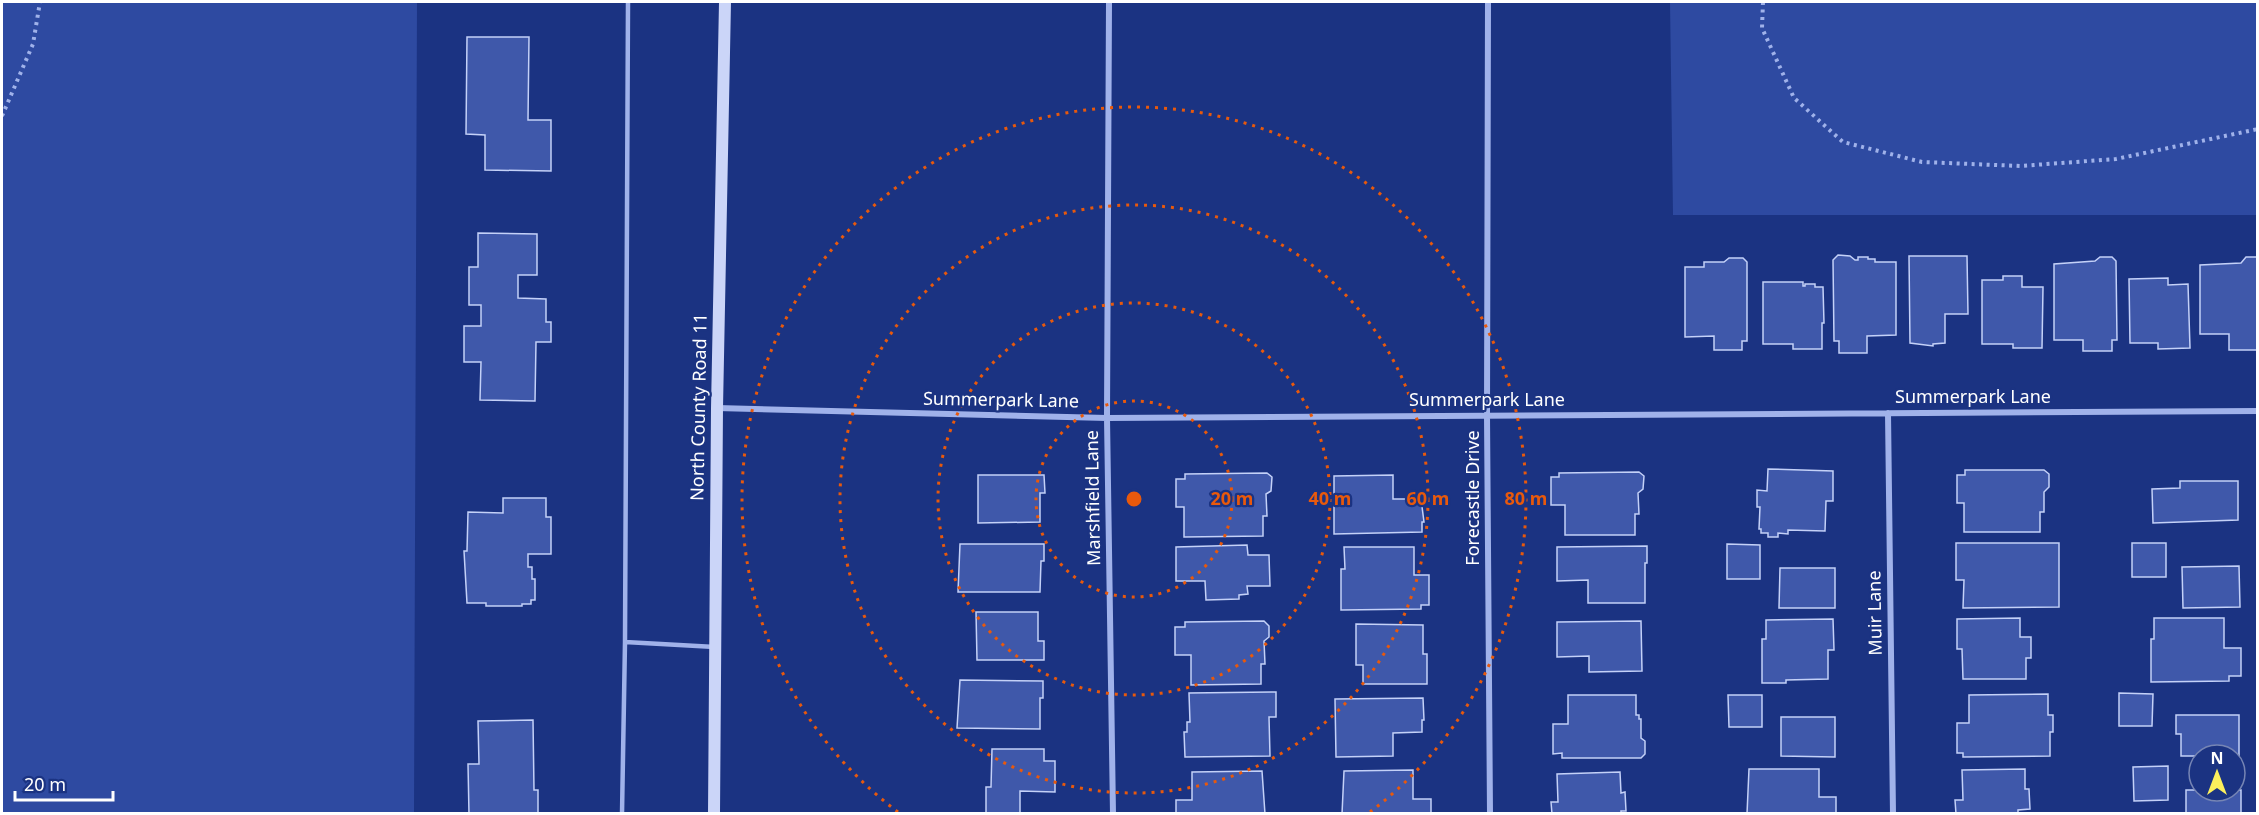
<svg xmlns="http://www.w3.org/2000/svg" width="2259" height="815" font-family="'Noto Sans',sans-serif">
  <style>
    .green { fill: #2e4aa1 }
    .building { fill: #3f58aa; stroke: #c4d1f8; stroke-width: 1.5 }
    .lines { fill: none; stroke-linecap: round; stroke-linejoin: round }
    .path { stroke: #a0b2ea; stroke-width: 4; stroke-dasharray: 3 4.5; stroke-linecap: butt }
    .lane { stroke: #a0b2ea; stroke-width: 4.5 }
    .street { stroke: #a0b2ea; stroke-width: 6 }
    .secondary { stroke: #cbd5f8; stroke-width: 12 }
    .ring { fill: none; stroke: #e8590c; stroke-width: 3; stroke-dasharray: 3 6 }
    .labels { text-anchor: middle; stroke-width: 4.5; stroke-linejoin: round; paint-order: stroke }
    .street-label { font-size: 18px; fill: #fff; stroke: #1b3382 }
    .centre { fill: #e8590c; stroke: #1b3382; stroke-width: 3 }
    .ring-label { font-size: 18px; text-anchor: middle; font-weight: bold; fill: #e8590c; stroke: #1b3382; stroke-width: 4.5; stroke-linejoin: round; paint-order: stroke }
  </style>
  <rect width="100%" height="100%" fill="#1b3382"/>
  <path class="green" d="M2,2h415l-3,811h-412z
    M1670,2h587v213h-584z"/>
  <path class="building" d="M467,37h62l-1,83h23v51l-66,-1v-35l-19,-1z
    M478,233l59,1v41h-19v23l28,1v23h5v20h-15l-1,59 -55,-1 1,-38h-17v-36h17v-21h-12v-38h9z
    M1838,255l12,1 5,4h3v-3h10v2h7v3h21v73l-29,1v17h-28v-12h-5l-1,-81z
    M1909,256h58l1,58h-23v29l-12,1v2l-23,-3z
    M2100,257h12l4,4 1,79h-5v11h-29v-11h-29v-76l41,-3z
    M2246,257h12v93h-29v-16h-29v-69l41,-2z
    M1729,258h14l4,4v79h-5v9h-28v-14l-29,1v-70h19v-5h20z
    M2003,276h19v11h21l-1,61h-29v-4h-31v-64h21z
    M2168,278v7l20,-1 2,64 -32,1v-6h-28l-1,-64z
    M1763,282h40v4h2v-2h10v3h8l1,36h-2v26h-29v-5h-30z
    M1768,469l65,2v30h-7l-1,30 -37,-1v4l-10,-1v4h-10v-4h-7v-4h-2l1,-22h-3v-17l10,1z
    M1965,470h79l5,4v13l-5,5v20h-4v20h-76v-29h-7v-28h8z
    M1639,472l5,4 -1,13 -5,4 1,21h-4v21h-70v-30h-14v-28h8v-4z
    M1267,473l5,4 -1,14 -5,3 1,22h-4v20l-79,1v-30h-8v-28h9v-5z
    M978,475h66l1,18h-5v29l-62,1z
    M1393,475v24h28l3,23h-2v10l-88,2v-58z
    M2180,481h58v39l-85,3 -1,-34 28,-1z
    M503,498h43v19h5v37h-23v13h4v12h3v21h-4v4h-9v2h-36v-3h-19l-3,-52h3l1,-39 35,1z
    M1956,543h103v64l-96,1 1,-28h-8z
    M2132,543h34v34h-34z
    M960,544h84v17h-3l-1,31h-82z
    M1727,544l33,1v34h-33z
    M1247,545l1,10h21l1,31h-23l1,8 -9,1v4l-33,1 -1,-19h-29v-34z
    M1647,546v17h-2v40h-57v-23l-31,1v-34z
    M1344,547h70v28h15v30h-8v4l-80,1v-41h4z
    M2239,566l1,41 -57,1 -1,-41z
    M1780,568h55v40h-56z
    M976,612h62v29h6v19h-67z
    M2020,618v19h11v21h-5v21h-63l-1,-30h-5v-30z
    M2154,618h70v30h17v28h-12v5l-78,1v-43h3z
    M1833,619l1,31h-6v29l-42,1v3h-24v-44h4v-19z
    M1264,621l5,5v11l-5,4 1,23h-4v20l-70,1v-30h-16v-28h10v-5z
    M1641,621l1,50 -53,1v-16l-32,1v-35z
    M1356,624l67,1v29h4v30h-64v-19h-7z
    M960,680l83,1v17h-3v31l-83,-1z
    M1276,692v25h-7l1,39 -85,1 -1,-25h3v-10h3l-1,-29z
    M2119,693l34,1 -1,32h-33z
    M2048,694v21h5v17h-3v24l-87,1v-4h-6v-30h12v-28z
    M1568,695h68v20h3v4h2v19l4,3v13l-4,4h-79v-5l-9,1v-30h15z
    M1728,695h34v32h-33z
    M1423,698l1,22h-2v12l-29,1v23l-57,1 -1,-58z
    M2176,715h63v41h-58v-22h-5z
    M1781,717h54v40l-54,-1z
    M533,720l1,70h4v24h-69l-1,-50h11l-1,-43z
    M992,749h52v12h11v31l-35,-1v23h-34v-27h5z
    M2168,766v34l-34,1 -1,-34z
    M1749,769h70v28h17v17h-89z
    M2025,769v20h4l1,20 -12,1v4h-62l-1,-14h8l-1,-30z
    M1413,770v29h18v15h-89l2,-43z
    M1262,771l3,43h-89v-14h16v-28z
    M1620,772l1,21 4,-1 1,19h-5v3h-69l-1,-12h7l-1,-28z
    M2186,790h55v24h-55z"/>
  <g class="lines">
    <path class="path" d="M1763,2l-1,26 32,70 49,44 79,20 98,4 96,-7 142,-30
      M2,116l31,-72 7,-42"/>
    <path class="lane" d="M625,642l90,5
      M622,814l3,-172 3,-640"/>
    <path class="street" d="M1109,2l-2,416 6,396
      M1488,2l-1,413 3,399
      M717,408l390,10 1151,-7
      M1888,413l5,401"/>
    <path class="secondary" d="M714,814l3,-406 8,-406"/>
  </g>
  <g class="ring">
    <circle cx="1134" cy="499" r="98"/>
    <circle cx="1134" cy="499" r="196"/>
    <circle cx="1134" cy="499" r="294"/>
    <path d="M898 812A392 392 0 1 1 1370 812"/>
  </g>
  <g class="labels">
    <g class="street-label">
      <text x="1973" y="403">Summerpark Lane</text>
      <text transform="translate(1001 400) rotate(1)" y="6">Summerpark Lane</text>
      <text x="1487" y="406">Summerpark Lane</text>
      <text transform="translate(699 407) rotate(-89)" y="6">North County Road 11</text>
      <text transform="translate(1093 498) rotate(-91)" y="6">Marshfield Lane</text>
      <text transform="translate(1473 498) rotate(-90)" y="6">Forecastle Drive</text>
      <text transform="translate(1875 613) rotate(-91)" y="6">Muir Lane</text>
    </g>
  </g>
  <circle cx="1134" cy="499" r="9" class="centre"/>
  <g class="ring-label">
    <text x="1232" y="505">20 m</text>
    <text x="1330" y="505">40 m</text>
    <text x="1428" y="505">60 m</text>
    <text x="1526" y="505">80 m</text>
  </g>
  <rect width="2259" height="815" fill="none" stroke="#ffffff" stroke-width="6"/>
  <g transform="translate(2217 773)"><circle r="28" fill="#1b3382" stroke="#7685b4" stroke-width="1.5"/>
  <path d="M0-4.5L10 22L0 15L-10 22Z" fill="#fcef5c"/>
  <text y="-9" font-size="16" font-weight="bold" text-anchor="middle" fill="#ffffff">N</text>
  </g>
  <path d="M15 791v9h98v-9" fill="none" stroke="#ffffff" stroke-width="3"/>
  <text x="24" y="791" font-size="18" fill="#ffffff" stroke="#1b3382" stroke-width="4.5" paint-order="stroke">20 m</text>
</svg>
